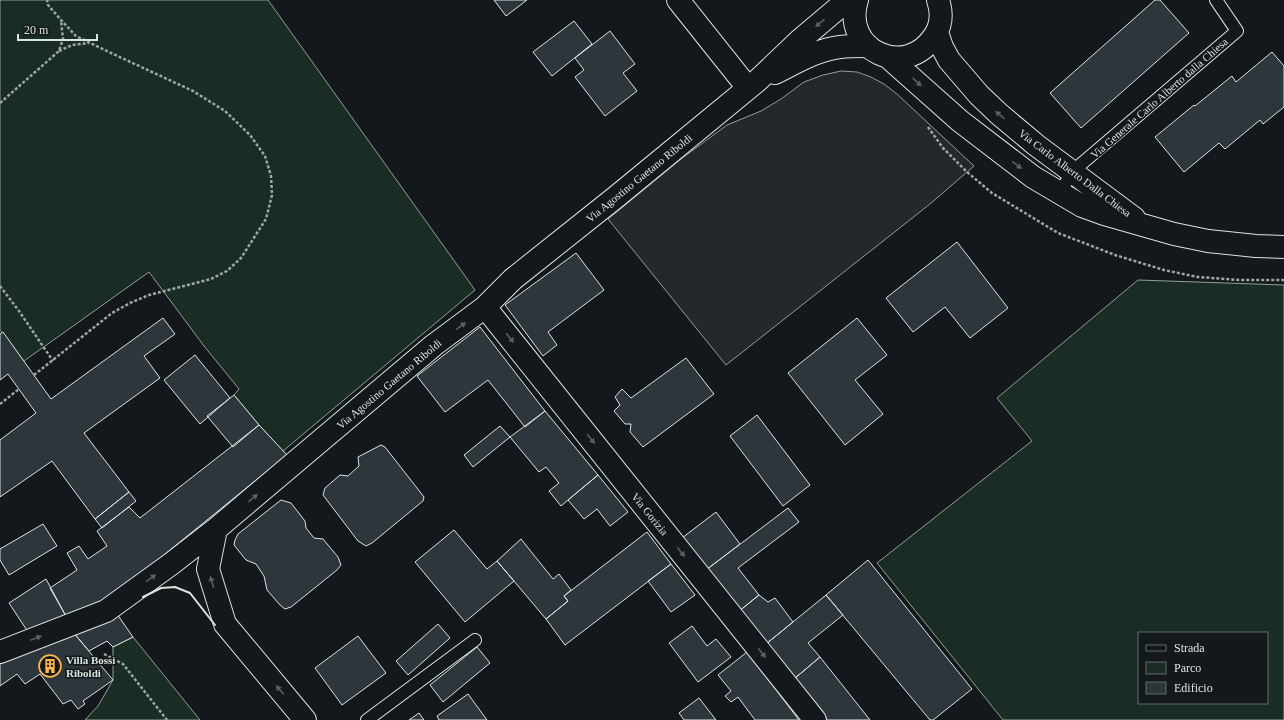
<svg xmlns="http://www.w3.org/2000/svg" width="1284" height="720" font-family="'Times New Roman',serif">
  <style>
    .green { fill: #1a2d24; stroke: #939e99; fill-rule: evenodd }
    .parking { fill: #24282b; stroke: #939e99 }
    .building { fill: #2c363c; stroke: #d8e6dc }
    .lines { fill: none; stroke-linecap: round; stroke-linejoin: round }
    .lane-casing { stroke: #d8e6dc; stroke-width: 14 }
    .street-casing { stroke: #d8e6dc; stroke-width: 24 }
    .secondary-casing { stroke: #d8e6dc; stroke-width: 24 }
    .path { stroke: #9da8a2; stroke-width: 2.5; stroke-dasharray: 3 2; stroke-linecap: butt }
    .lane { stroke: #14181c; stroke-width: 12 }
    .street { stroke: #14181c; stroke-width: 22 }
    .secondary { stroke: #14181c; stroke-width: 22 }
    .wall { stroke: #d8e6dc; stroke-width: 2 }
    .oneway { fill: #59605f }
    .labels { text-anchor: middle; stroke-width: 3; stroke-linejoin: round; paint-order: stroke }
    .street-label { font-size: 11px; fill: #d8e6dc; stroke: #14181c }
    .poi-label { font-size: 11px; font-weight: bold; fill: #d8e6dc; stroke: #14181c; text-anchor: start }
  </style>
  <rect width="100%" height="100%" fill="#14181c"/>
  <path class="green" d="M0,0h268l207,290 -192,161 -24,-26 -25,-30 5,-6 -35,-43 -55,-74 -125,89 -24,-31z
    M1138,280l146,5v435h-281l-126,-157 155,-122 -35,-43zM1139,633h128v70h-128z
    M133,637l67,83h-115l13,-14 15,-26v-33z"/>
  <path class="parking" d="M841,71l16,1 14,5 13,7 13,10 77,72 -44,38 -204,161 -118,-146 73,-60 46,-34 34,-14 20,-12 23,-17 19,-7z"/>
  <path class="building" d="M494,0h33l-21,16z
    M1155,0h5l29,33 -108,95 -31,-35z
    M574,21l18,23 -40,32 -19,-24z
    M610,31l25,33 -12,9 14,18 -32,25 -30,-39 9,-7 -9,-12z
    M1272,52l12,14v41l-21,17 -3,-4 -35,29 -6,-6 -35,29 -29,-35 39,-32 1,1 37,-30 4,6z
    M957,242l51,66 -38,30 -25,-31 -32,25 -27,-34z
    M576,253l28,37 -56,42 9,13 -14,11 -38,-51z
    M163,318l12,16 -31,22 16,22 -76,55 45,59 -34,27 -43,-58 -52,36v-57l36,-27 -28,-39 -8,6v-46l3,-2 48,67z
    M857,318l30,37 -32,25 28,34 -38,31 -57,-72z
    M480,327l65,84 -20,16 -37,-47 -43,32 -28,-36z
    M195,355l35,43 -30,26 -36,-44z
    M686,358l28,36 -71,53 -13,-15 1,-8h-6l-11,-13 6,-6 -5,-8 7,-8 9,9z
    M234,395l25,30 -26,22 -26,-31z
    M545,411l53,64 -30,25 -7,6 -12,-15 10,-8 -13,-16 -7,5 -29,-35z
    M757,415l53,70 -27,21 -53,-70z
    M259,425l28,30 -181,147 -39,16 -17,-30 27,-18 -10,-17 12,-7 9,13 19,-13 -10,-15 32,-24 11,11z
    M500,426l10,11 -37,30 -9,-12z
    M381,445l4,2 39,50 -1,4 -51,42 -6,3 -8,-5 -35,-46 2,-7 15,-13 8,1 11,-10 -1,-9z
    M598,475l30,37 -18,14 -13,-17 -13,10 -16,-19z
    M129,492l7,9 -34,27 -7,-9z
    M281,500l10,3 14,18 1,7 8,10 9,1 15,18 3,8 -4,5 -46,37 -6,2 -5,-4 -13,-15 -3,-14 -8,-12 -10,-4 -12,-15 1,-5 3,-6z
    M788,508l11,14 -61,46 21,27 -21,17 -32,-42z
    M716,512l24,32 -34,26 -24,-32z
    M43,524l14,22 -48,29 -9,-15v-11z
    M454,530l33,39 10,-8 17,20 -49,41 -50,-60z
    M647,532l24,32 -106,81 -19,-26 22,-18 -4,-5z
    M521,539l32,40 6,-5 12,16 -7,6 4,5 -22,18 -49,-58z
    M868,560l104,129 -39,31h-3l-104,-125z
    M671,564l24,31 -24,17 -23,-31z
    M46,579l21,39 -37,17 -21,-32z
    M759,595l9,7 7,-4 18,24 -27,22 -28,-32z
    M826,595l17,20 -35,28 12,14 -26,22 -28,-35z
    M117,614l16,23 -20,10 -6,-6 -18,10 -16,-19z
    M438,624l12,14 -42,37 -12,-14z
    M692,626l15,20 9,-7 15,18 -33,25 -29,-39z
    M73,632l40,48 -30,21 2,3 -7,5 -7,-9 -8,4 -23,-30 -15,10 -8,-10 -17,12v-29z
    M358,636l28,37 -44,32 -27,-37z
    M477,647l13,16 -47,39 -13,-17z
    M747,652l52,68h-44l-17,-23 -7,5 -6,-6 6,-5 -13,-16z
    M820,657l50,63h-43l-33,-41z
    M468,694l19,26h-48l-2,-4z
    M699,698l17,22h-32l-5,-7z
    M419,713l5,7h-15z"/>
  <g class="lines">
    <g class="lane-casing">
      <path id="lane" d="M1059,194l14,-23 164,-140 -21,-31
        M367,720l108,-80"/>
    </g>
    <g class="street-casing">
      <path id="street" d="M678,0l70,88
        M775,73c20,-10 41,-23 65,-26 9,-1 19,-1 28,-1
        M485,307l330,413
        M216,529l-8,40 17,55 80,96
        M0,652l106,-41 65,-47 45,-35 218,-184 51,-38 28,-28 103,-82 141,-116 42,-40 39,-33 13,-8"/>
    </g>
    <g class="secondary-casing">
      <path id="secondary" d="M857,0c-16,50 49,81 78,35 7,-11 7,-23 3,-35
        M937,32l5,15 7,13 30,35 20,19 37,31 98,73
        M888,57l72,64 73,56 49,29 22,8 70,20 34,7 48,5 28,1"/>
    </g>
    <path class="path" d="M59,51l13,-6 17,-2
      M0,103l59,-52 4,-12 -2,-18
      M928,127l15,21 24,24 25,21 66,40 57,22 49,15 34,7 41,3h45
      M0,286l19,25 34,50
      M34,375l78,-62 18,-10 19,-8 62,-16 16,-8 14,-13 25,-39 6,-24 -1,-19 -6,-20 -15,-21 -25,-24 -32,-20 -82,-38 -35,-17 -15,-16 -13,-15 -1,-5
      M0,404l19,-15
      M104,654l19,10 44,56"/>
    <use href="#lane" class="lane"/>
    <use href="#street" class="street"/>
    <use href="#secondary" class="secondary"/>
    <path class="wall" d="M143,597l18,-9 14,-1 15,6 25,32"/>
  </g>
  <defs><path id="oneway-solid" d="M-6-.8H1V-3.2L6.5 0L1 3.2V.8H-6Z"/></defs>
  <g class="oneway">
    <use href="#oneway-solid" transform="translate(820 23) rotate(140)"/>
    <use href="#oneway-solid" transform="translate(917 82) rotate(43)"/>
    <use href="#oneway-solid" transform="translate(1000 115) rotate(-139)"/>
    <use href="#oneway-solid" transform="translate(1017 165) rotate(37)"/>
    <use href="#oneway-solid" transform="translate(461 326) rotate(-36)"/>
    <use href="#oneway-solid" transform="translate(510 338) rotate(51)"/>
    <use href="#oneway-solid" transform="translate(591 439) rotate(51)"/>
    <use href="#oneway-solid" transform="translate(253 498) rotate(-40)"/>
    <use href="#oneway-solid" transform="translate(681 552) rotate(51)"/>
    <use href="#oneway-solid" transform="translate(151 578) rotate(-36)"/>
    <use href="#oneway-solid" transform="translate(212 582) rotate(-107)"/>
    <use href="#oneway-solid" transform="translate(36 638) rotate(-21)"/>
    <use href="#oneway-solid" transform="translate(762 653) rotate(51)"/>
    <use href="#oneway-solid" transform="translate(280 690) rotate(-130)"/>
  </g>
  <defs>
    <g id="building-ring" transform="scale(1.15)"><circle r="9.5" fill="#14181c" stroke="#ffb74d" stroke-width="1.5"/><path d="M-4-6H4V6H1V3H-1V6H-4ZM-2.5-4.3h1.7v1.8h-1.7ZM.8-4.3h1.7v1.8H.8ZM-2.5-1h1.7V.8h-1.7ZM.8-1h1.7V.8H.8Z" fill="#ffb74d"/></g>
  </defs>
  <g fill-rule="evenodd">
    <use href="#building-ring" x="50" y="666"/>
  </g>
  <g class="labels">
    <g class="street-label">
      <text transform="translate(1159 98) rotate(-41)" y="4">Via Generale Carlo Alberto dalla Chiesa</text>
      <text transform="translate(1075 173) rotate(37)" y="4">Via Carlo Alberto Dalla Chiesa</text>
      <text transform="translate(639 178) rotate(-39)" y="4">Via Agostino Gaetano Riboldi</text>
      <text transform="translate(389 384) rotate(-40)" y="4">Via Agostino Gaetano Riboldi</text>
      <text transform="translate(650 514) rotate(51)" y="4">Via Gorizia</text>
    </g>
    <g class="poi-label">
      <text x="66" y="664">Villa Bossi<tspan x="66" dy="13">Riboldi</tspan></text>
    </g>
  </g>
  <rect x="1138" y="632" width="130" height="72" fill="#14181c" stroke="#626a69"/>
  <rect x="1146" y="645" width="20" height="6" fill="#14181c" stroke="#626a69"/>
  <text x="1174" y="652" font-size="12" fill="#d8e6dc">Strada</text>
  <rect x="1146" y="662" width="20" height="12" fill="#1a2d24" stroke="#626a69"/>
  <text x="1174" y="672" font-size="12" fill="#d8e6dc">Parco</text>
  <rect x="1146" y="682" width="20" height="12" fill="#2c363c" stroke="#626a69"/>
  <text x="1174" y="692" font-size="12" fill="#d8e6dc">Edificio</text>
  <path d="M18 34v6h79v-6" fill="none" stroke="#d8e6dc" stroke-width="2"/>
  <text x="24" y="34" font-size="12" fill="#d8e6dc" stroke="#14181c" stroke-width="3" paint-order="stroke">20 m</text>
</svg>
